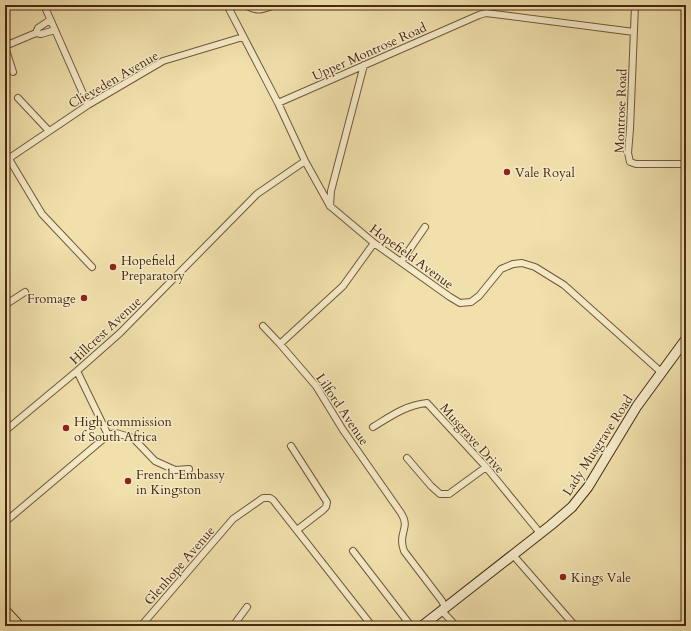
<svg xmlns="http://www.w3.org/2000/svg" width="691" height="631" font-family="Cardo,serif">
  <style>
    .lines { fill: none; stroke-linecap: round; stroke-linejoin: round }
    .street-casing { stroke: #735737; stroke-width: 8 }
    .secondary-casing { stroke: #492910; stroke-width: 11 }
    .primary-casing { stroke: #492910; stroke-width: 12 }
    .street { stroke: #f5ebc9; stroke-width: 6 }
    .secondary { stroke: #f5ebc9; stroke-width: 9 }
    .primary { stroke: #f0e0ac; stroke-width: 10 }
    .poi-dot { fill: #8f2418; stroke: #f5ebc9; stroke-width: 1.5 }
    .labels { text-anchor: middle; stroke-width: 3; stroke-linejoin: round; paint-order: stroke }
    .street-label { font-size: 13px; fill: #492910; stroke: #f5ebc9 }
    .poi-label { font-size: 13px; fill: #492910; stroke: #f5ebc9; text-anchor: start }
  </style>
  <rect width="100%" height="100%" fill="#f0e0ac"/>
  <filter id="stains"><feTurbulence type="fractalNoise" baseFrequency=".005" numOctaves="4"/><feColorMatrix values="0 0 0 0 .2 0 0 0 0 .09 0 0 0 0 .02 0 0 0 .5 -.17"/></filter>
  <radialGradient id="worn" r=".72"><stop offset=".6" stop-color="#630" stop-opacity="0"/><stop offset="1" stop-color="#630" stop-opacity=".3"/></radialGradient>
  <g class="lines">
    <g class="street-casing">
      <path id="street" d="M44,5l44,100
        M227,5l51,98 27,58 25,45 44,37 76,54 10,6 11,-1 8,-6 22,-27 12,-5 9,-1 13,4 29,18 97,87
        M245,5c13,7 17,5 30,0
        M635,5l-5,124 -2,24 2,9 6,2h50
        M36,33l2,-5 12,-8
        M5,46l31,-13 5,1 14,-4
        M5,47l8,25
        M18,98l31,33
        M278,103l201,-88 7,-2 148,19
        M9,159l33,55 50,53
        M5,161l83,-56 75,-44 80,-24
        M330,206l1,-15 33,-126
        M374,243l-31,43 -63,58 36,42 27,44 58,83c8,13 1,16 1,28 0,3 1,7 2,10l38,50 3,6
        M401,262l24,-35
        M5,305l20,-13
        M263,326l17,18
        M77,371l31,64
        M373,427c18,-11 33,-22 54,-24l59,64 54,66
        M5,431l72,-60 43,-38 137,-139 48,-33
        M291,446l36,56 -1,5 -3,3 -26,20
        M407,458l24,28 9,8h9l37,-27
        M5,522l103,-87 8,-2 17,5 22,23 20,9 14,-1
        M353,551l58,75
        M513,555l62,71
        M442,611l14,15
        M141,626l92,-107 30,-21h7l3,2 99,126
        M233,626l14,-19"/>
    </g>
    <g class="secondary-casing">
      <path id="secondary" d="M422,626l129,-101 21,-18 16,-20 49,-81 49,-67"/>
    </g>
    <g class="primary-casing">
      <path id="primary" d="M5,611l14,15
        M5,625l1,1"/>
    </g>
    <use href="#street" class="street"/>
    <use href="#secondary" class="secondary"/>
    <use href="#primary" class="primary"/>
  </g>
  <g class="poi-dot">
    <circle cx="507" cy="172" r="4"/>
    <circle cx="113" cy="267" r="4"/>
    <circle cx="84" cy="298" r="4"/>
    <circle cx="66" cy="428" r="4"/>
    <circle cx="128" cy="481" r="4"/>
    <circle cx="563" cy="577" r="4"/>
  </g>
  <g class="labels">
    <g class="street-label">
      <text transform="translate(369 51) rotate(-24)" y="5">Upper Montrose Road</text>
      <text transform="translate(113 79) rotate(-30)" y="5">Clieveden Avenue</text>
      <text transform="translate(620 111) rotate(-88)" y="5">Montrose Road</text>
      <text transform="translate(412 256) rotate(36)" y="5">Hopefield Avenue</text>
      <text transform="translate(105 330) rotate(-43)" y="5">Hillcrest Avenue</text>
      <text transform="translate(343 409) rotate(56)" y="5">Lilford Avenue</text>
      <text transform="translate(473 438) rotate(48)" y="5">Musgrave Drive</text>
      <text transform="translate(597 445) rotate(-57)" y="5">Lady Musgrave Road</text>
      <text transform="translate(179 565) rotate(-49)" y="5">Glenhope Avenue</text>
    </g>
    <g class="poi-label">
      <text x="515" y="177">Vale Royal</text>
      <text x="121" y="265">Hopefield<tspan x="121" dy="15">Preparatory</tspan></text>
      <text x="76" y="303" text-anchor="end">Fromage</text>
      <text x="74" y="426">High commission<tspan x="74" dy="15">of South Africa</tspan></text>
      <text x="136" y="479">French Embassy<tspan x="136" dy="15">in Kingston</tspan></text>
      <text x="571" y="582">Kings Vale</text>
    </g>
  </g>
  <rect width="691" height="631" fill="none" stroke="#f0e0ac" stroke-width="20"/>
  <rect x="6" y="6" width="679" height="619" fill="none" stroke="#492910" stroke-width="2"/>
  <rect x="10" y="10" width="671" height="611" fill="none" stroke="#492910"/>
  <rect width="100%" height="100%" filter="url(#stains)"/>
  <rect width="100%" height="100%" fill="url(#worn)"/>
</svg>
